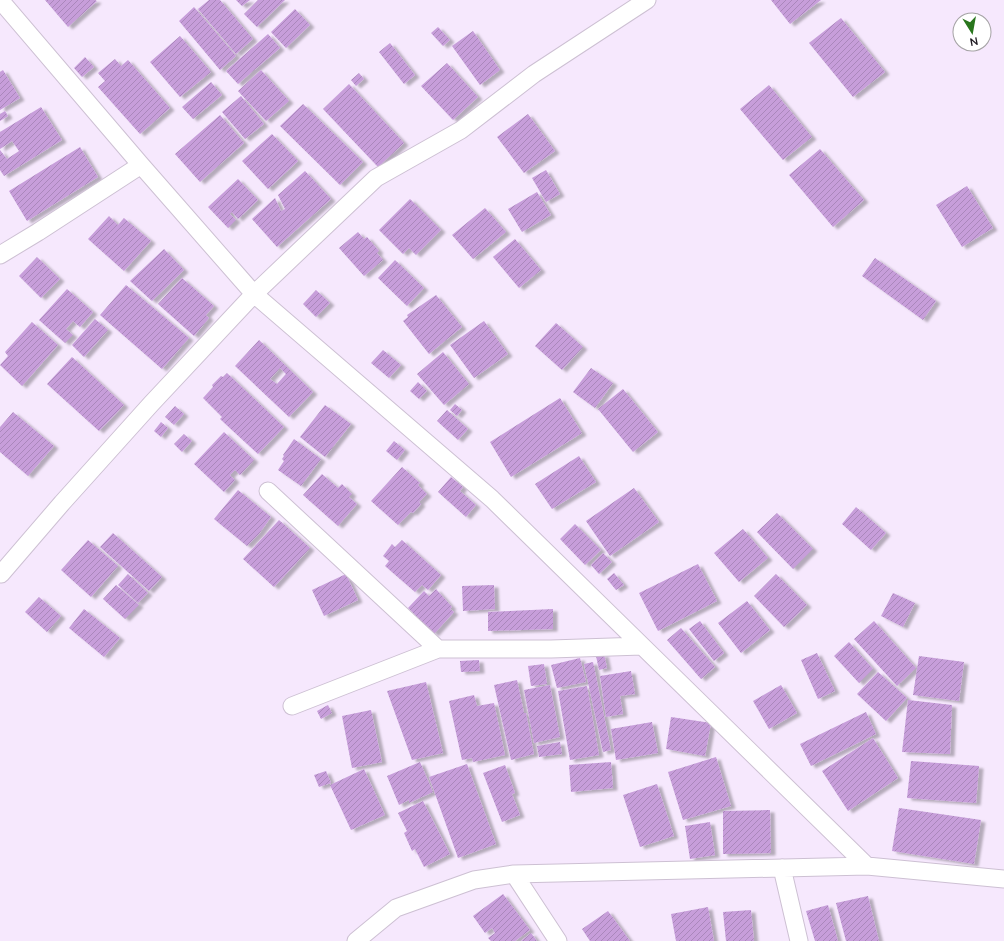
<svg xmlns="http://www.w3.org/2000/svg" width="1004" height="941" font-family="'Nunito Sans',sans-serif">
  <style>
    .building { fill: url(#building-hatch); fill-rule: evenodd; filter: url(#shadow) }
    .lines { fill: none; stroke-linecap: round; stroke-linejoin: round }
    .minor-casing { stroke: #cdc0d3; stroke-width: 19 }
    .minor { stroke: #fff; stroke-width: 17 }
  </style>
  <defs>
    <pattern id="building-hatch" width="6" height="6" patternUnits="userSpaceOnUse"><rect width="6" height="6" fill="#c79eda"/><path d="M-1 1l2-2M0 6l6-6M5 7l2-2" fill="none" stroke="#aa87bb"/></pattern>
    <filter id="shadow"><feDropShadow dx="4.5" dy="2.5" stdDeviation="1" flood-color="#0004"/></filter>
  </defs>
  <rect width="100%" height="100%" fill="#f6e8fd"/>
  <path class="building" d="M45,0h50l2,1 -29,26z
    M209,0h11l33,39 -17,15 -38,-45z
    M236,0h14l-8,6z
    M258,0h27l-28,27 -13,-13z
    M771,0h50l-31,24z
    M194,7l42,49 -16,14 -41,-49z
    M295,9l15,16 -24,23 -15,-16z
    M841,18l44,54 -32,25 -44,-54z
    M438,27l12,13 -7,6 -12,-13z
    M473,31l27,39 -20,15 -28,-39z
    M268,34l12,14 -42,36 -12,-13z
    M180,36l31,36 -31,25 -30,-35z
    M390,43l25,32 -11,9 -25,-32z
    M85,57l9,10 -12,10 -8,-9z
    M115,59l6,7 7,-6 42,48 -30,26 -42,-47 7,-6 -7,-8z
    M447,63l31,34 -25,23 -32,-34z
    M3,70l17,28 -20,12v-38z
    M261,70l28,31 -23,20 -28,-30z
    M359,73l5,6 -8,7 -5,-6z
    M211,82l11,13 -29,24 -11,-12z
    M349,84l55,59 -26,24 -55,-58z
    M769,85l43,52 -29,23 -43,-51z
    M241,96l23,28 -19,15 -23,-27z
    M303,104l60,58 -23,23 -60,-59z
    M41,107l21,33 -58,36 -4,-6v-20l7,9 12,-8 -7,-10 -12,8v-17z
    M5,111l3,5 -8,5v-7z
    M528,114l27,37 -31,22 -27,-36z
    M220,115l24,28 -44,39 -25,-28z
    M272,134l26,27 -30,28 -26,-28z
    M80,147l18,30 -71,44 -18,-30z
    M820,149l44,51 -31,27 -44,-52z
    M546,170l14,24 -14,8 -14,-24z
    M305,171l26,28 -54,48 -25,-28 23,-21 6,13 4,-2 -7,-14z
    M238,179l20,21 -20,19 -6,-7 -2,2 6,6 -8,8 -20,-21z
    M967,186l26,42 -31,19 -26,-42z
    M537,192l14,23 -29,17 -14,-23z
    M410,199l31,31 -25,25 -7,-7 -6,6 -24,-24z
    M485,208l21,24 -33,27 -21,-24z
    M109,216l9,9 6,-7 27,23 -27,30 -36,-32z
    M358,232l6,7 3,-2 12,14 -2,2 6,7 -19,16 -25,-28z
    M515,239l26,31 -22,18 -26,-31z
    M164,249l20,21 -32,31 -22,-20z
    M37,257l23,22 -19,19 -22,-22z
    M875,258l61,43 -13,19 -61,-44z
    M395,260l29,28 -17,18 -29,-28z
    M182,278l32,28 -8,9 3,3 -15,18 -36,-32z
    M126,285l63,53 -27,31 -62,-54z
    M67,289l26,23 -13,15 -7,-6 -7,8 7,6 -8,8 -26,-23z
    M316,290l14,13 -14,14 -13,-13z
    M436,295l26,32 -33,27 -26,-33 5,-4 -1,-2z
    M95,319l13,11 -24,27 -12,-12z
    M484,321l24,33 -34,24 -24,-33z
    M32,322l26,23 -36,41 -22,-21 8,-9 -3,-4z
    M556,323l27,24 -21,23 -27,-24z
    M259,340l54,52 -24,25 -54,-51zM280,368l6,6 -9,10 -7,-5z
    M383,350l18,15 -12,13 -18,-15z
    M443,352l26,32 -25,21 -27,-31z
    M72,357l52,48 -25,26 -52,-47z
    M591,368l22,15 -18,25 -22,-16z
    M227,373l57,54 -26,27 -38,-35 2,-2 -19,-19 10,-11 -1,-2 9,-9 2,1z
    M418,382l9,9 -8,8 -9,-8z
    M623,389l35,43 -25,20 -35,-43z
    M560,398l22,35 -71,44 -21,-35z
    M455,404l7,6 -5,6 -7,-6z
    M325,405l26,19 -26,33 -25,-20z
    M175,406l9,8 -10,11 -9,-8z
    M447,410l21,19 -10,11 -21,-19z
    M13,412l41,34 -26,30 -28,-24v-25z
    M161,422l7,6 -7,9 -7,-6z
    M224,432l30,28 -14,15 -5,-5 -5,5 5,5 -11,12 -30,-28z
    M184,434l8,7 -10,11 -8,-8z
    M294,439l27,20 -20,27 -23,-16 6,-9 -2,-2 2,-3 -1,-1z
    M394,441l11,9 -8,10 -11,-9z
    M579,456l17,26 -44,27 -17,-25z
    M402,467l18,16 -2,2 9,9 -8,8 2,2 -8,9 -2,-1 -13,13 -27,-24z
    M322,474l16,14 4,-4 10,10 -3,3 8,7 -19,22 -35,-31z
    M451,477l12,10 -3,4 16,14 -10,12 -28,-25z
    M634,488l25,34 -49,34 -24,-35z
    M238,490l33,27 -12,17 -12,12 -33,-27z
    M856,507l30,26 -15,17 -29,-26z
    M777,513l36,36 -20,20 -36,-37z
    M279,520l31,28 -36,39 -31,-28z
    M575,524l26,26 -16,15 -25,-26z
    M743,529l25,29 -29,24 -25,-29z
    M113,533l49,44 -13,14 -49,-44z
    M88,540l30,26 -27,31 -30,-27z
    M402,540l39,35 -13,15 -6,-5 -7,7 -30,-26 4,-5 -6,-5 9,-12 3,3z
    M603,553l9,9 -13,12 -8,-9z
    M698,564l19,37 -59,30 -19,-38z
    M614,573l10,12 -8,5 -9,-11z
    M128,574l20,19 -10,10 -20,-18z
    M346,574l12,26 -34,16 -12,-26z
    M776,574l31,31 -23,22 -30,-31z
    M116,585l23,20 -14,14 -22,-20z
    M494,585l1,24 -32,2 -1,-25z
    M436,589l16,18 -2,2 4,3 -20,22 -26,-26 16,-17 5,5z
    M893,593l22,10 -12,24 -22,-11z
    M39,597l22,19 -14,16 -22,-20z
    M747,601l23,29 -29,23 -23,-30z
    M84,609l36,29 -16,19 -35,-29z
    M553,609v20l-65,2v-19z
    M700,621l24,32 -10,8 -25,-32z
    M874,621l42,47 -19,18 -43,-47z
    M681,628l34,39 -14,12 -34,-39z
    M849,642l24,27 -14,14 -25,-27z
    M817,653l18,38 -17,8 -17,-39z
    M604,654l3,14 -8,2 -3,-14z
    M919,656l45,6 -5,39 -46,-6z
    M580,658l6,24 -29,6 -6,-23z
    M479,660l1,11 -19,1 -1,-11z
    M593,662l18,88 -8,2 -19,-88z
    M544,664l3,20 -16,2 -3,-20z
    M631,671l4,23 -15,2 3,18 -17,3 -6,-41z
    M878,672l29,26 -21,23 -29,-27z
    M517,680l7,33h2l8,41 -23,6 -17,-75z
    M426,682l17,71 -31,7 -25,-69z
    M550,685l10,52 -26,6 -10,-53z
    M781,685l16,28 -28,16 -16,-28z
    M587,686l12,69 -29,5 -12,-69z
    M474,695l3,11 17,-3 11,52 -32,7 -1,-4 -10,2 -13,-59z
    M908,700l44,5 -2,49 -48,-2z
    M328,705l4,8 -11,6 -4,-8z
    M371,710l11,52 -30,6 -10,-52z
    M866,712l10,22 -65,32 -11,-22z
    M671,717l40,6 -6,33 -39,-7z
    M652,722l6,31 -42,7 -5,-31z
    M873,738l25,40 -50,33 -26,-40z
    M560,742l2,12 -23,3 -2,-11z
    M716,757l15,49 -48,14 -15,-48z
    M911,761l68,5 -3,37 -69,-5z
    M420,762l13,30 -24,11v-3l-10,5 -12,-29z
    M611,762l2,26 -42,4 -2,-27z
    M467,764l29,80 -38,14 -29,-81z
    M505,765l10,28 -3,1 8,21 -18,7 -19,-49z
    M364,769l21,46 -34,15 -21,-45z
    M326,771l5,12 -12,4 -5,-12z
    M657,784l17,52 -34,11 -17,-52z
    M423,801l27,53 -26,13 -9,-18 -3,2 -8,-18 3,-2 -9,-18z
    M899,808l82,12 -7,44 -82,-13z
    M770,810l1,43 -48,1v-43z
    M710,822l5,33 -25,4 -5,-33z
    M503,894l27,36 -15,11h-24l-3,-3 7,-5 -3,-5 -7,5 -12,-17z
    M868,896l11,45h-33l-10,-38z
    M828,905l10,36h-23l-9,-30z
    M708,907l6,34h-38l-5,-27z
    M751,910l3,31h-28l-3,-29z
    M608,911l22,30h-40l-8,-12z
    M531,933l6,8h-16z"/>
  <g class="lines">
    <g class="minor-casing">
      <path id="minor" d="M0,0l141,165 113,129 238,205 375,367
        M0,255l38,-23 103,-67
        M268,491l170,158
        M1,574l61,-71 89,-99 103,-110 122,-116 85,-48 73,-56 113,-74
        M292,706l146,-57h113l91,-3
        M782,868l17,73
        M514,874l44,67
        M356,941l40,-33 78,-28 40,-6 353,-8 137,13"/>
    </g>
    <use href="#minor" class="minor"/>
  </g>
  <g transform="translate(972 32) rotate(169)"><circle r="19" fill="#ffffff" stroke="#a5a3a5"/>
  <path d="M0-3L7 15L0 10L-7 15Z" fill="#29761d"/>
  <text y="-6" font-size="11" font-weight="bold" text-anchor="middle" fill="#1d181f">N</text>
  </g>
</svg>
